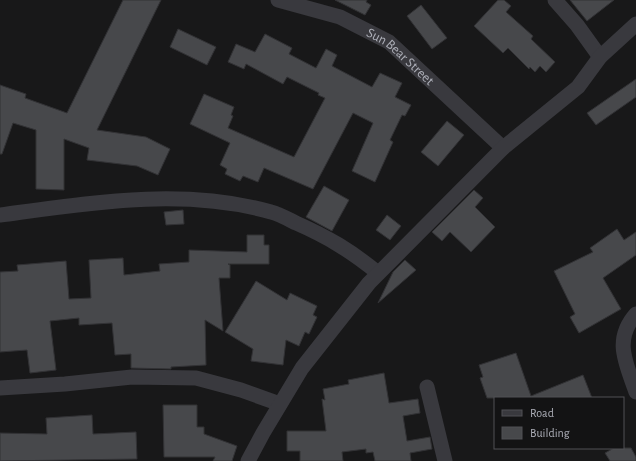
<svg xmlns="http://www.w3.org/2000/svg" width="636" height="461" font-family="'Alegreya Sans',sans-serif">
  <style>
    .building { fill: #47484b; stroke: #323235 }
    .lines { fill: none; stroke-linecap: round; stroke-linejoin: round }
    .street { stroke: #39393e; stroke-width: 15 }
    .labels { text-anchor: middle; stroke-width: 3.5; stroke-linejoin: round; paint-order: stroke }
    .street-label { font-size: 14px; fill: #acaeb7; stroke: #131314 }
  </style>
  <rect width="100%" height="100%" fill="#181819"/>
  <path class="building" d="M123,0h38l-64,130 49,7 24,12 -12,26 -21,-9 -50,-6 2,-12 -25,-9v51l-28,-1v-59l-23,-7 -11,31h-2v-69l26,9 -1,4 42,15z
    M335,0h32l-1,2 5,3 -6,10z
    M498,0h6l7,6 -5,6 27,24 -2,3 24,23 -9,10 -6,-6 -5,6 -5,-5 -1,2 -21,-21 -5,5 -29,-27z
    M570,0h44l-27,21z
    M421,5l26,33 -15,11 -25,-33z
    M178,29l38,18 -9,18 -37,-18z
    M265,34l27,14 -3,6 27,14 10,-19 11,6 -5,11 40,21 8,-14 22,10 -7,14 16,8 -6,11 -3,-1 -12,25 3,2 -18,40 -23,-11 21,-48 -20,-10 -40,76 -49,-21 -6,14 -15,-6 -3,5 -15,-7 2,-5 -7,-4 10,-22 -40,-19 14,-30 30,13 -3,8 2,1 -5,12 66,29 31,-59 -7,-3 1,-2 -32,-16 -4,7 -37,-20 -2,5 -16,-7 8,-18 19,8z
    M636,79v18l-40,28 -9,-12z
    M447,121l17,14 -26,31 -17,-14z
    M324,186l25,14 -17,31 -26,-14z
    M474,190l9,8 -8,9 20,20 -24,25 -21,-20 -8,9 -10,-9z
    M183,210l1,14 -18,1 -2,-13z
    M387,215l14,11 -11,14 -14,-10z
    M617,229l7,11 12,-8v23l-33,23 18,31 -42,24 -9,-16 5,-3 -21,-43 39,-19 -3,-4z
    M247,235h17v10h5v19h-41l2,1v13h-11l4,53 -18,-11 1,45 -35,2v2l-40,-1v-14l-16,1 -3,-32 -33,2v-7l-29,3 6,49 -26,3 -3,-23 -27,2v-80l18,-1 -1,-6 49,-4 3,38 22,-1 -2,-38 34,-2 1,17 36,-4 -1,-7 30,-2v-12l58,2z
    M405,260l11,10 -38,33 15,-31z
    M256,281l31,19 3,-7 27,13 -4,9 4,2 -8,17 -4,-2 -6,14 -13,-6 -3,25 -32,-4 2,-12 -28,-17z
    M516,353l15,43 52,-21 9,23h-105l-7,-20 3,-1 -4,-12z
    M384,373l5,30 29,-4 2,14 -17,3 4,25 23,-4 2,12 -22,4 1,8h-36l-2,-9 -7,1v-4l-24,3 1,9h-43v-10h-13v-20h39l-4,-32 3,1 -2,-11 26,-5 -1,-4z
    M163,405h34v22h7v7l33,12 -5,15h-19l2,-4h-51z
    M92,415l1,19 43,-2 1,27 -137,2v-28l47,1 -1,-16z
    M614,448h17l5,9v4h-26l-5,-8z"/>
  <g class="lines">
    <g class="street">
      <path id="s1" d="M278,0l62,17 49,25 114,106"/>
      <path d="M555,0l22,25 23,32"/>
      <path d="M0,215c89,-12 183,-28 271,-3 8,2 17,7 25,11 32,14 55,28 82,50"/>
      <path d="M636,314c-23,26 -10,49 0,78"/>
      <path d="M427,387l18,74"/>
      <path d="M0,388l65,-4 67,-7 64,1 45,12 39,14"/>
      <path d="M248,461l15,-28 39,-65 67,-85 134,-135 75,-61 22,-30 36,-33"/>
    </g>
  </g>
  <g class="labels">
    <g class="street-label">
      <text dy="5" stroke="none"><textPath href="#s1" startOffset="137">Sun Bear Street</textPath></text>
    </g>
  </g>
  <rect x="494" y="397" width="130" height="52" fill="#131314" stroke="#505155"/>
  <rect x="502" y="410" width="20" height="6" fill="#39393e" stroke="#505155"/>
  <text x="530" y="417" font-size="12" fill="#acaeb7">Road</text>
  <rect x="502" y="427" width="20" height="12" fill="#47484b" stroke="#505155"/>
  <text x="530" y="437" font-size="12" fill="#acaeb7">Building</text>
</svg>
